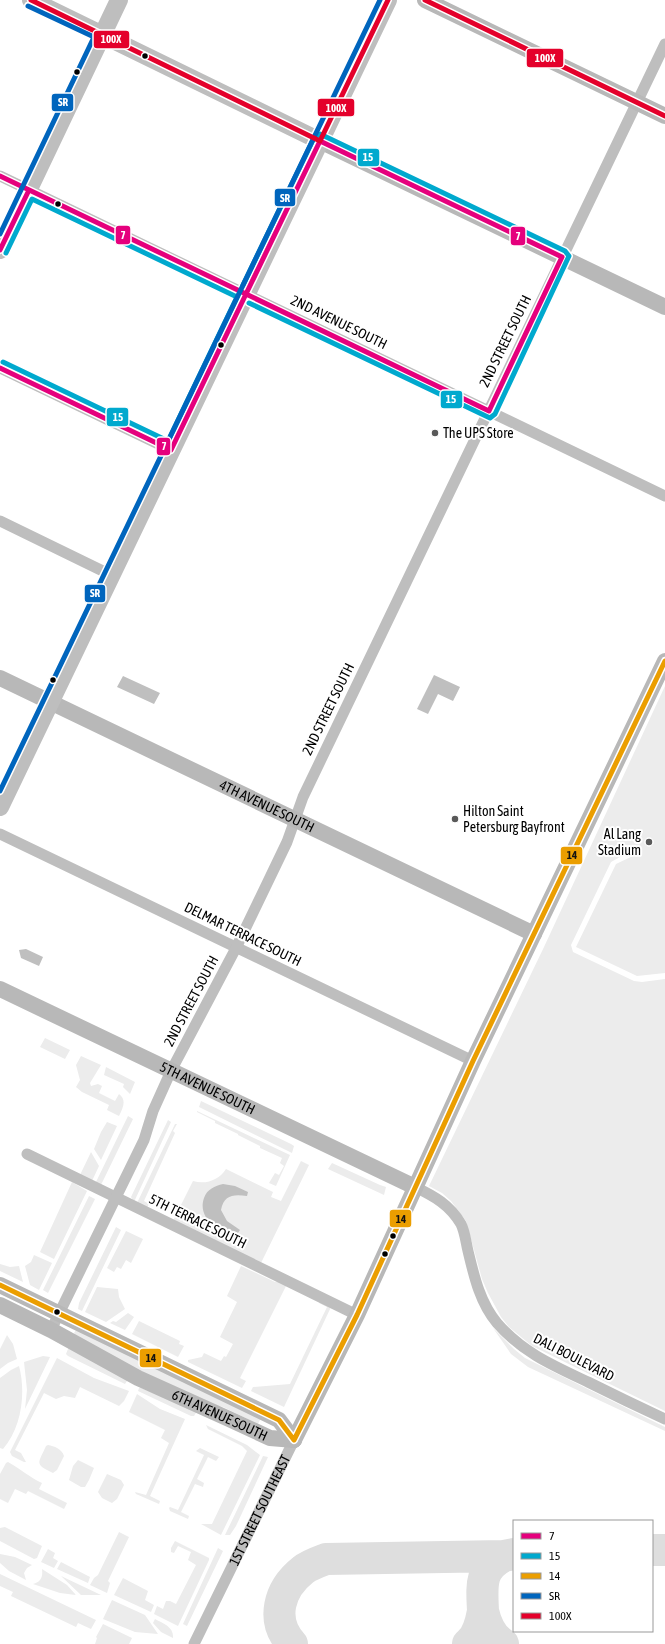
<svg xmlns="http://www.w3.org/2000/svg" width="665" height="1644" font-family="'Asap Condensed',sans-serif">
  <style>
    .green { fill: #ececec }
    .water { fill: #bfbfbf }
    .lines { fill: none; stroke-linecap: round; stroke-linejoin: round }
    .taxiway { stroke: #dedede; stroke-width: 32 }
    .street { stroke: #bebebe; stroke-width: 11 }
    .secondary { stroke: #b8b8b8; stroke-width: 16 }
    .primary { stroke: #bebebe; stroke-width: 18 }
    .bus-1-casing { stroke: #fff; stroke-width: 8 }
    .bus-2-casing { stroke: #fff; stroke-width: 8 }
    .bus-3-casing { stroke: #fff; stroke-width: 8 }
    .bus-4-casing { stroke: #fff; stroke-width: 8 }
    .bus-5-casing { stroke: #fff; stroke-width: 8 }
    .bus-1 { stroke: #e5007d; stroke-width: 5 }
    .bus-2 { stroke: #00a9ce; stroke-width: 5 }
    .bus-3 { stroke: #eb9e00; stroke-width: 5 }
    .bus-4 { stroke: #0065bd; stroke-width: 5 }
    .bus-5 { stroke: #e4002b; stroke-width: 5 }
    .bus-dot { fill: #000; stroke: #fff; stroke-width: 1.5 }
    .poi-dot { fill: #595959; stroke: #fff; stroke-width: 1.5 }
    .labels { text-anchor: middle; stroke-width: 4; stroke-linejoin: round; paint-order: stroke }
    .street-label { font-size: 14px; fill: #000; stroke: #fff }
    .poi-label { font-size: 14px; fill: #000; stroke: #fff; text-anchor: start }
    .line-badge { stroke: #fff; stroke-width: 1.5 }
    .badge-label { font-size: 11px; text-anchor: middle; font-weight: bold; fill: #fff }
    .pale-badge-label { font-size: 11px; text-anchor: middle; font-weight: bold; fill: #111 }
  </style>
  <rect width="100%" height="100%" fill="#fff"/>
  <path class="green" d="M665,686v287l-28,3 -61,-29 40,-83 19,-9 -2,-5 -22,12 -40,83 2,7 61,29 8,1 23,-3v432l-133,-65 -23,-19 -8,-10 -13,-24 -6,-14 -16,-58 -15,-20 -9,-8 -13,-7 115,-239z
    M45,1038l25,12 -5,9 -25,-12z
    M81,1056l20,9 -11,18 1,3 7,-2 4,2 -3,7 16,8 4,-7c8,6 4,14 0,22l-12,-6 2,-5 -27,-13 -6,-5 4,-7 -4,-15z
    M106,1067l29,15 -5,12 -7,-7 1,-3 -20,-9z
    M201,1101l90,43 3,2 -2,7 -93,-46z
    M197,1111l93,44 -14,31 -7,-3 6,-10 4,2 5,-9 -4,-3 2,-5 -22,-10v-2l-22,-11v-1l-23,-11v-2l-18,-9z
    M128,1116l5,3 -33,68 -5,-3z
    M168,1120l3,2 -37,80 -3,-5z
    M107,1122l10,4 -16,34 -7,-11 7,-17z
    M175,1124h2l-4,7 2,2 -31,68 5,3 -2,4 -10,-5z
    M91,1152l8,14 -7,15 -12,-6z
    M301,1161l8,4 -48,98 -88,-42 20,-40c13,4 26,-1 33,-12l47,23 -2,5 10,4z
    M332,1163l48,22 6,2 -2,8 -56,-26z
    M72,1182l15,9 -33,68 -14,-7z
    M89,1196l6,3 -47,94 -5,-3z
    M116,1227l5,3 -39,81 -4,-2 1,-6z
    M126,1231l17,8 -12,24 -5,-3 -5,9 -4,-2 -3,5 -7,-4z
    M34,1255l18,8 -13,27 -9,-5 -5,-19 6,-4z
    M0,1264l10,3 9,-1 4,16 -23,-11z
    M241,1266l34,16 4,-1 7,5 -46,92 6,3 -4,7 -54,-26v-2l14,-3 2,-4 17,8 3,-5 2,1 7,-13 -13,-7 17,-35 -10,-6z
    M97,1287l21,2 1,8 6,12 -19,13 -21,-10z
    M320,1302l11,5 -47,100 -31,-15 -2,-1 2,-4 37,-3 37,-77 -8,-4z
    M128,1313l6,4 -9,13 -15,-7 3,-2 3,1z
    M139,1321l41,20 -1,3 5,2 -6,11 -46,-23z
    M78,1327l184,89 -4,8 -35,-17 -25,-6 -66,-32 -56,-33 -2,-3z
    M493,1328l21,21 11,9 140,69v4l-137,-64 -17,-13z
    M7,1335l6,9 4,15 -9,4 -8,6v-20z
    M70,1344l59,34 -4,6 -57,-28 -2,-2z
    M43,1356l7,1 -25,52 2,-19 -3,-28z
    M57,1358l37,20 35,13 -5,10 -5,5 -39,-19 -5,11 -11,-2 -8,3 -12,-6 -29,57 6,3 5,9h-2l-12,-6 -2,-4z
    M19,1366c7,26 3,61 -16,83l-3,-1v-70l11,-8z
    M139,1388h2l56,23 -3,5h-3l-53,-25z
    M137,1394l23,15 25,10 -35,77 10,5 -1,3 -23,-10 -1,-2 11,3 23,-52 -8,-5 4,-8 -36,-18z
    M206,1425l41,20 13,10 -39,80 -20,-11h11l35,-73 -5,-5 -34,-17z
    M48,1445c6,1 14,4 16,11l-7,14 -4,3c-19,-9 -15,-9 -7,-27z
    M200,1448l19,9 -3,4 -8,-4 -11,22 7,4 -1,4 -8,-3 -14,28 8,4 -1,3 -18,-8 -1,-3 1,-1 8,3 26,-55 -8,-4z
    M263,1456l5,1 -32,69 -6,9h-5z
    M78,1460l16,8 -5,12 -4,7h-4l-12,-7 4,-14z
    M8,1462c13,7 21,15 34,21l-3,6 28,14 -3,6 -36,-18 -2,3 -11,-5 -7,14 -8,-4v-25l6,-11z
    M107,1474l14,6 3,5 -7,14 -5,4 -10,-5 -4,-6z
    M5,1527l37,19 -5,12 -3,1 -34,-18v-13z
    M119,1532l10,5 -21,44 2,2 -3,10 -17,-8 4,-7 4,-3z
    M175,1541l34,17v2l-31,66 -24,-12 3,-8 6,3 3,-8h4l6,3 20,-39 -8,-5 3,-8 -13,-6 -4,7 -3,-1v-4z
    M218,1548l5,3 -36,75 -4,-2z
    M48,1549l7,4 -2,5 5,3 -4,7 -13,-6z
    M0,1554l15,3 17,8 -5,3 -3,5 2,7 -17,-9 -9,-8z
    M61,1562l29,15 -2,6 -31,-14z
    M42,1569l25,16 9,10 -16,-2 -27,-9c8,-2 10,-7 9,-15z
    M0,1574l96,46 -5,9 -13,-6 -2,4 -65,-31 2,-4 -13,-6z
    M61,1576l40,19h-20z
    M123,1578l25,13 -3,9 9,5 -3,7 -37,-17z
    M112,1600l33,15 13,19 -23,-2 -32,-13z
    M155,1619c9,5 19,8 18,19l-12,-6 -8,-9z
    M103,1624l29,14 -3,6h-34l2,-6 -1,-1z"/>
  <path class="water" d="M434,675l26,12 -7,14 -15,-7 -10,20 -11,-5z
    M123,676l37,17 -6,11 -37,-17z
    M26,949l17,8 -4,9 -18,-8 -2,-8z
    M223,1184l12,2 13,6 -1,4c-14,-2 -23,-1 -26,14l6,11 13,9 -5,7c-17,-6 -38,-19 -31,-39 3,-9 11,-12 19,-14z"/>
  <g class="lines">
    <path class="taxiway" d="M652,1550h13
      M483,1611c-1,-24 -4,-43 21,-55
      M292,1644c-22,-24 -13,-55 11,-74 6,-5 15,-8 23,-11l178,-3 10,-2
      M468,1644c9,-7 13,-22 15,-33 3,13 9,26 20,33"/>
    <g class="street">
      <path d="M0,176l665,320"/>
      <path d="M0,368l171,82"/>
      <path d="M0,521l111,54"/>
      <path d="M0,834l473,227"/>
      <path d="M27,1154l330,161"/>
      <path d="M415,1187c19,9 35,18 46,37 4,8 5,19 7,27 6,25 12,52 29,72 26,30 57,43 91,59 26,13 51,25 77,37"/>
      <path d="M51,1330l93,-190 9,-29 18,-40 65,-123 51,-106 16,-45 362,-753"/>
      <path id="s1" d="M194,1644l100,-204"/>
    </g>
    <g class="secondary">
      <path d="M425,0l240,116"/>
      <path d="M320,141l345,166"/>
      <path id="s2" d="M0,678l534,256"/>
      <path id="s3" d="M0,989l415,198"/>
      <path d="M0,1285l279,135 15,20"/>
      <path id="s4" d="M0,1305l51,25 87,48 91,41 41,19 24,2"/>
      <path d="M294,1440l63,-125 116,-254 192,-400"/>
    </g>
    <path class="primary" d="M31,0l289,141
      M0,250l119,-250
      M0,807l388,-807"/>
    <g class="bus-1-casing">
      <path id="bus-1" d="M320,141l242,116 -73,154 -243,-117z
        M0,176l246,118
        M0,250l29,-60
        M0,368l171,82 75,-156"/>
    </g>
    <g class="bus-2-casing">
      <path id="bus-2" d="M243,285l71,-147 6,-4 245,117 4,5 -74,158 -5,4 -241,-115
        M3,362l165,79 69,-144 -205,-98 -26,54"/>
    </g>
    <g class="bus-3-casing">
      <path id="bus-3" d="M0,1285l279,135 15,20
        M294,1440l63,-125 116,-254 192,-400"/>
    </g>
    <g class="bus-4-casing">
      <path id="bus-4" d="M0,234l94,-197 -66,-31
        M0,791l380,-791"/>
    </g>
    <g class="bus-5-casing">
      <path id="bus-5" d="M31,0l289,141 68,-141
        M425,0l240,116"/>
    </g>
    <use href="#bus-1" class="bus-1"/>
    <use href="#bus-2" class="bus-2"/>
    <use href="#bus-3" class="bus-3"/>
    <use href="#bus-4" class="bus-4"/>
    <use href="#bus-5" class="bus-5"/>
  </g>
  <g class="bus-dot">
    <circle cx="145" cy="56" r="3.5"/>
    <circle cx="77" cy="72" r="3.5"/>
    <circle cx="58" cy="204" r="3.5"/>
    <circle cx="221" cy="345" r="3.5"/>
    <circle cx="53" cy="680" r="3.5"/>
    <circle cx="393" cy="1236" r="3.5"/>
    <circle cx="385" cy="1254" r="3.5"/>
    <circle cx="57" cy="1312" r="3.5"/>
  </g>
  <g class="poi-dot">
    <circle cx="435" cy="433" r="4"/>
    <circle cx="455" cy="819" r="4"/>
    <circle cx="649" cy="842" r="4"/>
  </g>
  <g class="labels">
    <g class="street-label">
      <text transform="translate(339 322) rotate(26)" y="5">2ND AVENUE SOUTH</text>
      <text transform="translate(505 341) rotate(-64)" y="5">2ND STREET SOUTH</text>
      <text transform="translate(328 709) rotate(-64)" y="5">2ND STREET SOUTH</text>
      <text dy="5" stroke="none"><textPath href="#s2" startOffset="296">4TH AVENUE SOUTH</textPath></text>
      <text transform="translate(243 934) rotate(26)" y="5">DELMAR TERRACE SOUTH</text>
      <text transform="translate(191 1001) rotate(-62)" y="5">2ND STREET SOUTH</text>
      <text dy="5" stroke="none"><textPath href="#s3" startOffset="230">5TH AVENUE SOUTH</textPath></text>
      <text transform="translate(198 1221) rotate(26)" y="5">5TH TERRACE SOUTH</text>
      <text transform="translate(574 1357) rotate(27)" y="5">DALI BOULEVARD</text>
      <text dy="5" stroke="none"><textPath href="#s4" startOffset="246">6TH AVENUE SOUTH</textPath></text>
      <text dy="5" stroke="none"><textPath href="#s1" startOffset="149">1ST STREET SOUTHEAST</textPath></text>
    </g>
    <g class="poi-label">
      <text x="443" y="438">The UPS Store</text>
      <text x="463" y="816">Hilton Saint<tspan x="463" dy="16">Petersburg Bayfront</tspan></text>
      <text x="641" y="839" text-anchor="end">Al Lang<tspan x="641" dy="16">Stadium</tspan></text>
    </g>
  </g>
  <g class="line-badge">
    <rect x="93" y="30" width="37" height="19" rx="4" fill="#e4002b"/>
    <rect x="526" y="48" width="38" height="20" rx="4" fill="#e4002b"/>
    <rect x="51" y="93" width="23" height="19" rx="4" fill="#0065bd"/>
    <rect x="317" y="98" width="38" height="19" rx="4" fill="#e4002b"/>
    <rect x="357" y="148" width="23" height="19" rx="4" fill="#00a9ce"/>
    <rect x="274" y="188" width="22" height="19" rx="4" fill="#0065bd"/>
    <rect x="115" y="225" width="16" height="20" rx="4" fill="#e5007d"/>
    <rect x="510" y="226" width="16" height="20" rx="4" fill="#e5007d"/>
    <rect x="440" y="390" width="23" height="19" rx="4" fill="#00a9ce"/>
    <rect x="106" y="407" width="23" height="20" rx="4" fill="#00a9ce"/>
    <rect x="156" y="437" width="15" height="19" rx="4" fill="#e5007d"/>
    <rect x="84" y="584" width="22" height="19" rx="4" fill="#0065bd"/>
    <rect x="560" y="846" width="23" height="19" rx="4" fill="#eb9e00"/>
    <rect x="389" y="1209" width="23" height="19" rx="4" fill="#eb9e00"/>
    <rect x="139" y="1348" width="23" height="20" rx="4" fill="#eb9e00"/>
  </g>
  <g class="badge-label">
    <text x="111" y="43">100X</text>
    <text x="545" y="62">100X</text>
    <text x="63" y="106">SR</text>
    <text x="336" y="112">100X</text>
    <text x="368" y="161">15</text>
    <text x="285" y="202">SR</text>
    <text x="123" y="239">7</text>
    <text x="518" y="240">7</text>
    <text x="451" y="403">15</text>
    <text x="118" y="421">15</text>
    <text x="164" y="450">7</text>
    <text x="95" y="597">SR</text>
  </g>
  <g class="pale-badge-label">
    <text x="572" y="859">14</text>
    <text x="401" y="1223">14</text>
    <text x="151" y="1362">14</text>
  </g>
  <rect x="513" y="1520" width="140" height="112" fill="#ffffff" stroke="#999999"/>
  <rect x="521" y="1533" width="20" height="6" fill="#e5007d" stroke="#999999"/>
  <text x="549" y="1540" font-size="12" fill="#000000">7</text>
  <rect x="521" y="1553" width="20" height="6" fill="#00a9ce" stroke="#999999"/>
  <text x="549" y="1560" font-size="12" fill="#000000">15</text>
  <rect x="521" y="1573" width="20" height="6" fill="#eb9e00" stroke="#999999"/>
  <text x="549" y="1580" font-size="12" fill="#000000">14</text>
  <rect x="521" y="1593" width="20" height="6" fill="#0065bd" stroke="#999999"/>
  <text x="549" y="1600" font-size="12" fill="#000000">SR</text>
  <rect x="521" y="1613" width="20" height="6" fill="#e4002b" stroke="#999999"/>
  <text x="549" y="1620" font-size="12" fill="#000000">100X</text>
</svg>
